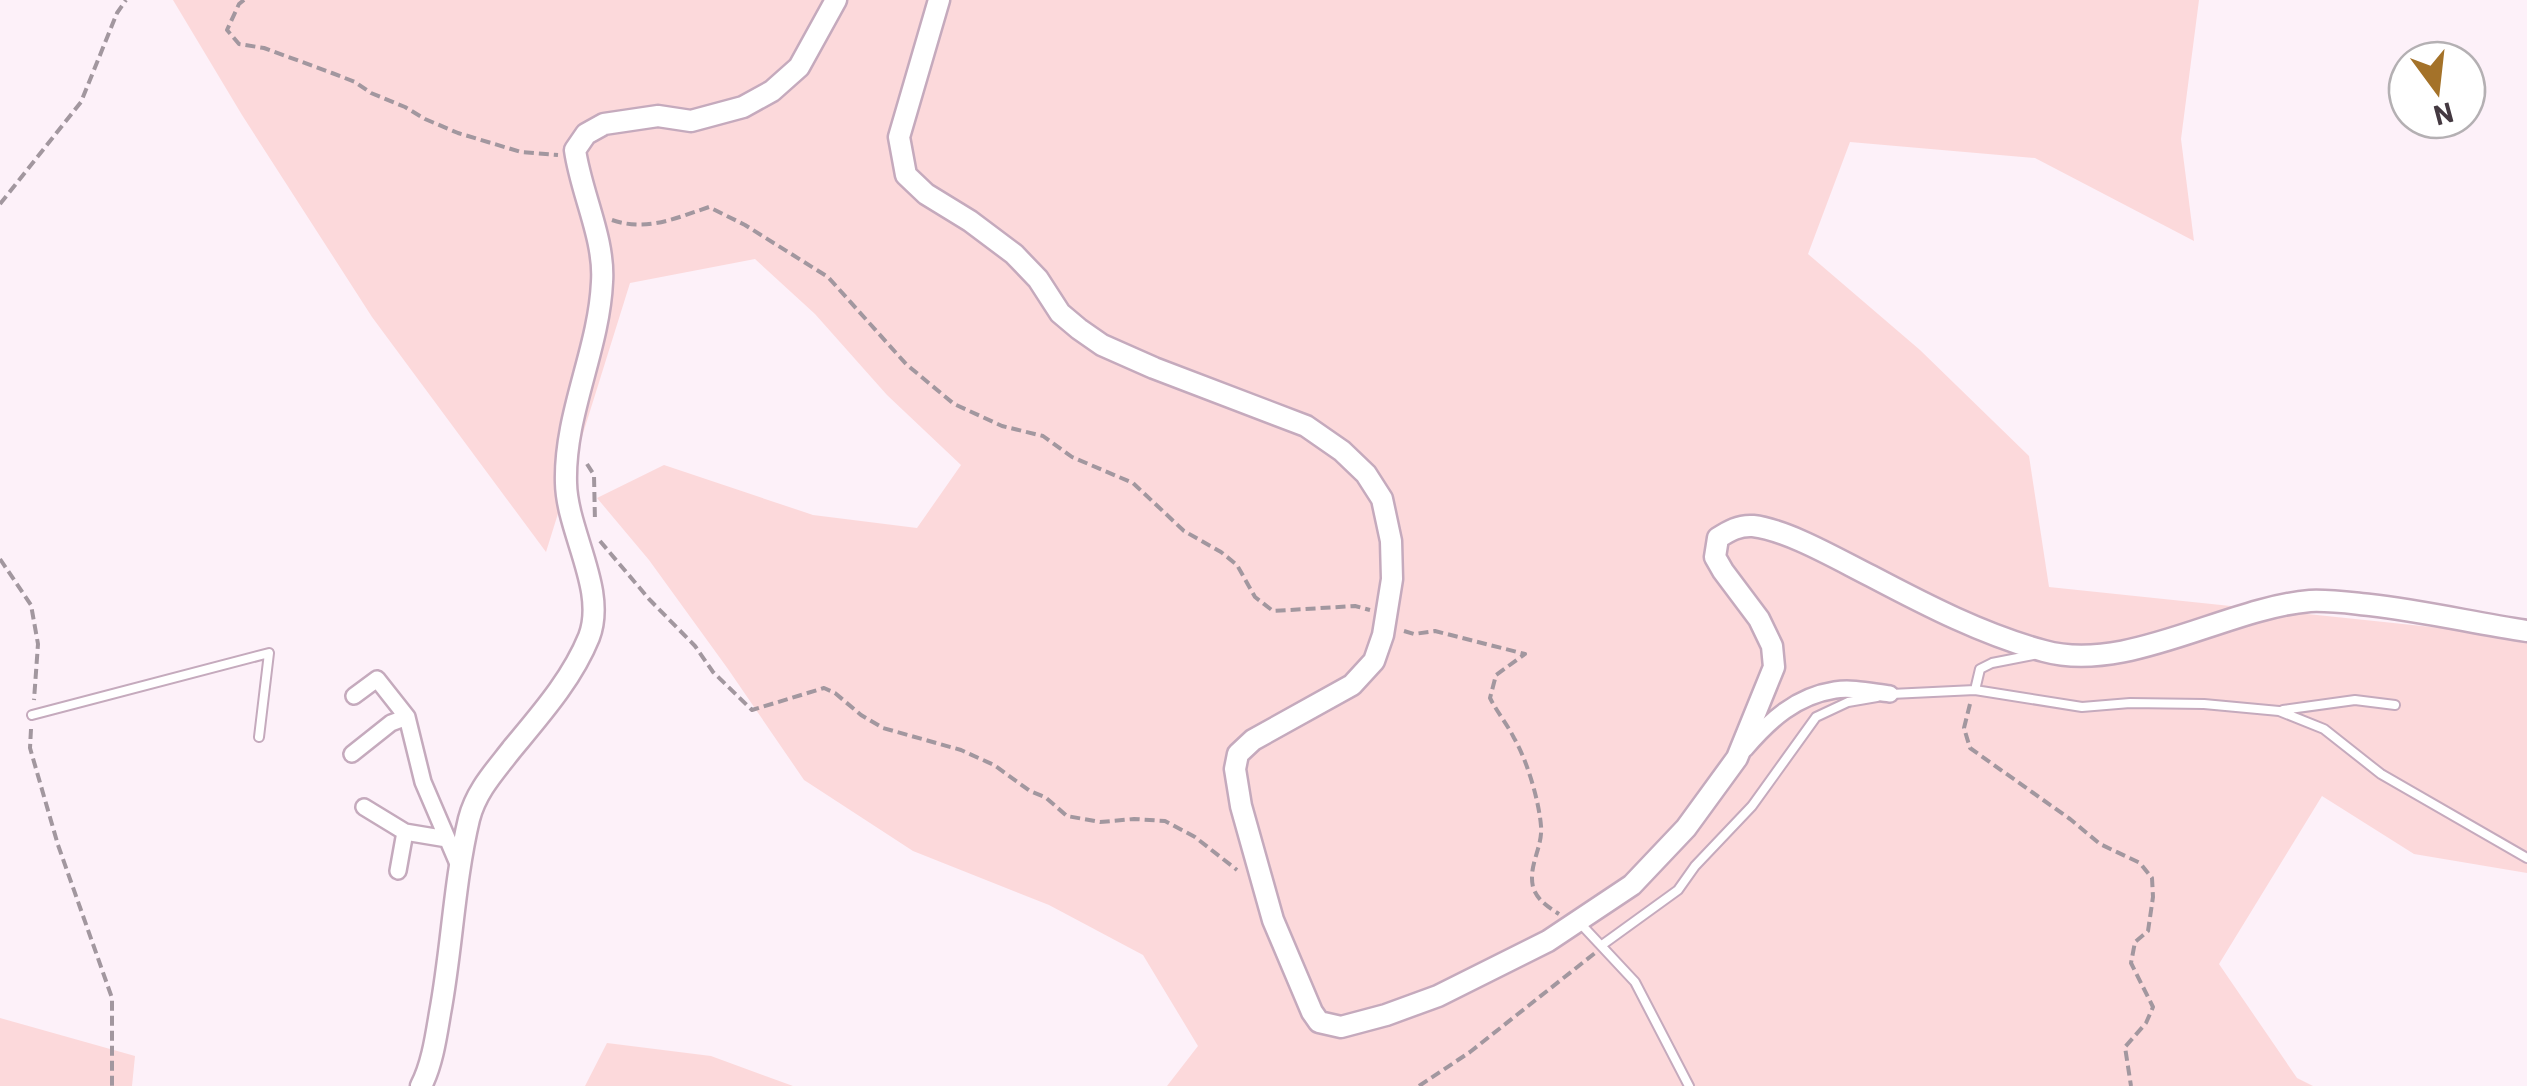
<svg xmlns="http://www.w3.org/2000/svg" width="2527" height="1086" font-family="Barlow,sans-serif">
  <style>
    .green { fill: #fcd9db }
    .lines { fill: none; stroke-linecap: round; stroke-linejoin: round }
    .service-casing { stroke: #c5aabd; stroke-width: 12 }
    .minor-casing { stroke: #c5aabd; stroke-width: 20 }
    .tertiary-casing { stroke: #c5aabd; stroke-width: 25 }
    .path { stroke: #a2979f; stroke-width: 4; stroke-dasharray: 10 5; stroke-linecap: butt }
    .service { stroke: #fff; stroke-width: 8 }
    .minor { stroke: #fff; stroke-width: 15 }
    .tertiary { stroke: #fff; stroke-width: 20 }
  </style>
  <rect width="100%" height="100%" fill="#fdf1f9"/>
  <path class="green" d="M173,0h2026l-18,139 13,102 -159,-83 -185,-16 -42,112 112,96 109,106 20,131 478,50v236l-113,-19 -92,-58 -103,168 78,114 16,8h-1146l31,-40 -55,-91 -94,-50 -136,-54 -109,-71 -76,-111 -79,-109 -52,-62 67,-33 149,50 104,13 44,-63 -74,-70 -72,-81 -60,-55 -125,24 -84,269 -174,-235 -130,-202z
    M0,1018l135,38 -3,30h-132z
    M607,1043l104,13 82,30h-208z"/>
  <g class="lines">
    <g class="service-casing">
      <path id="service" d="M1975,690l5,-21 12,-6 41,-8
        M1891,694l84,-4 107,17 48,-4 74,1 75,7 45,18 57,45 146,84
        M2283,710l72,-10 40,5
        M32,715l237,-62 -10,84
        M1578,921l57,61 54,104
        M1602,945l76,-55 17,-24 57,-60 64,-89 32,-15 29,-5"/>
    </g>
    <g class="minor-casing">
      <path id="minor" d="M354,696l23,-17 30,38 16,65 36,84
        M1745,749c25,-29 51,-53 90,-59 17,-3 38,2 55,4
        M352,754l39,-31 16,-6
        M364,807l41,25
        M398,871l7,-39 42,7"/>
    </g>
    <g class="tertiary-casing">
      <path id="tertiary" d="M939,0l-40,137 7,38 20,19 44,27 44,33 24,25 22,34 19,16 23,16 52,23 152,58 36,25 24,23 16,25 9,42 1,38 -9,56 -9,26 -22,24 -99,55 -15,14 -3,15 6,37 32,114 39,92 7,10 22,5 45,-12 52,-19 110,-55 84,-56 54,-57 51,-70 37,-91 -2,-21 -13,-27 -36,-48 -8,-14 3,-19c11,-7 21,-13 35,-12 35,4 86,34 118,50 55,29 113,59 173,75 82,23 182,-43 266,-50 19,-1 40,2 60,4 53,6 104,18 157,26
        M421,1086c11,-21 15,-49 19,-73 12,-64 14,-131 29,-194 7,-28 26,-48 43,-70 29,-35 60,-70 77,-112 18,-47 -22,-105 -23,-154 -2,-69 33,-133 36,-201 3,-43 -21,-89 -27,-132l11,-16 18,-10 54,-8 33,5 52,-14 29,-16 27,-24 37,-67"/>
    </g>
    <path class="path" d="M244,0l-5,4 -12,26 12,14 25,4 68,25 23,9 16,11 34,14 20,12 33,14 63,19 37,3
      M0,204l81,-102 36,-89 9,-13
      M612,220c35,12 64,-2 97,-13l36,18 83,52 78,87 48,40 48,22 41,10 29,21 61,26 51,48 37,21 16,13 18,32 18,14 82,-5 15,4
      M587,464l7,11 1,47
      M600,541l49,58 46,47 18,26 39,38 72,-22 11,5 26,22 22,13 78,22 33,15 36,26 15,6 22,19 33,6 34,-3 31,2 30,16 42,33
      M0,559l31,46 7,39 -4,56
      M1404,631l10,3 21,-3 90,23 -29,21 -6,23c7,14 17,26 24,40 13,22 25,63 27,88 2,21 -13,39 -8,61 4,13 15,20 26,27
      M1970,704l-6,24 6,20 100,71 30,25 40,19 12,15 1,19 -5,34 -13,11 -4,21 22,44 -7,16 -21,24 6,39
      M31,729l-1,19 28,97 54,153v88
      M1419,1086l51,-34 125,-99"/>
    <use href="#service" class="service"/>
    <use href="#minor" class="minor"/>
    <use href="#tertiary" class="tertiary"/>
  </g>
  <g transform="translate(2437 90) rotate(165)"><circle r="48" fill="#ffffff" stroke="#b4b0b3" stroke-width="2.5"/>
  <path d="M0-8L18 38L0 25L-18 38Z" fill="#a47229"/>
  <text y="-15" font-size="28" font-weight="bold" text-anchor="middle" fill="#443941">N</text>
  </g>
</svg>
